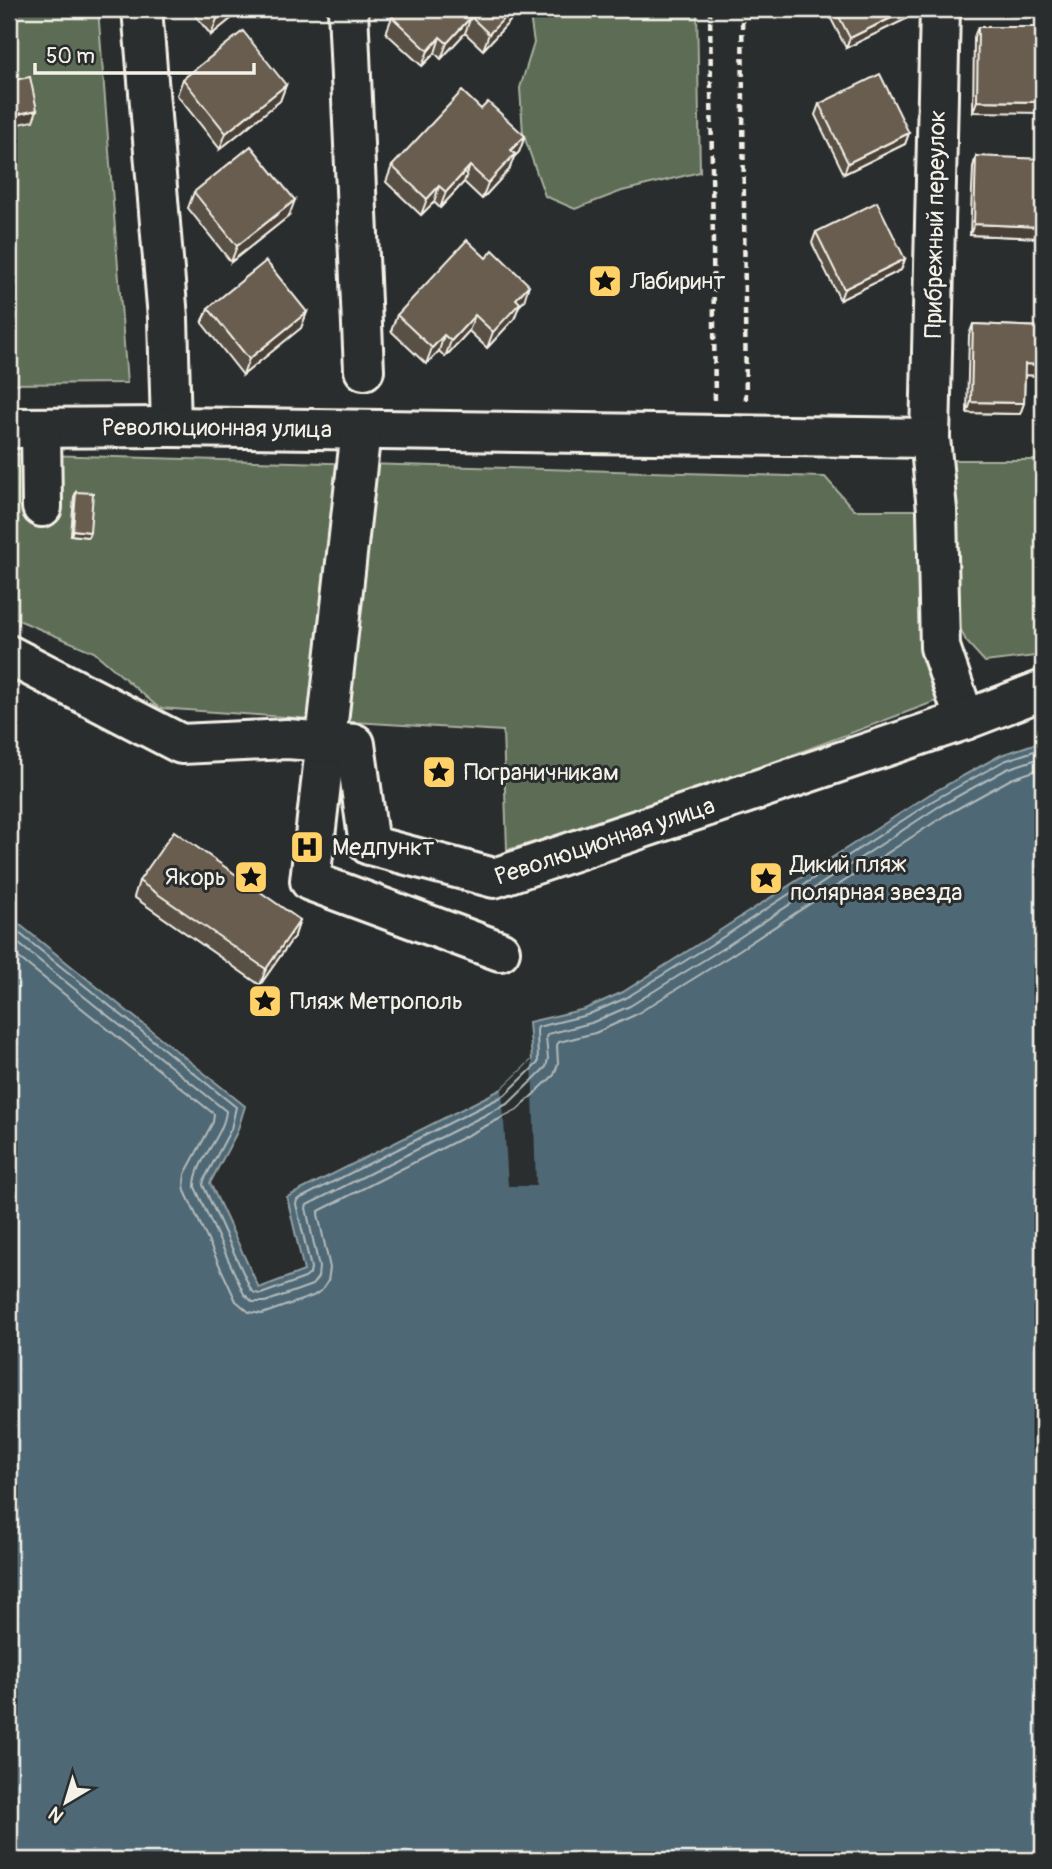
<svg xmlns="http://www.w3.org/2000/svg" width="1052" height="1869" font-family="Pangolin,sans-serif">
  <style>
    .green { fill: #5d6c54; stroke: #a8ae9e; stroke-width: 2 }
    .water { fill: #4f6874; stroke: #919fa2; stroke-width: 2 }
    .pier { fill: #2a2d2e }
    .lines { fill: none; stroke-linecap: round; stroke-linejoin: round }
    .shore { stroke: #b2baba; stroke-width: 2 }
    .minor-casing { stroke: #f4f1e8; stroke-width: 44 }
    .path { stroke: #f4f1e8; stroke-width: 4.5; stroke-dasharray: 7 5; stroke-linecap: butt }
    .minor { stroke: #2a2d2e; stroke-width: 38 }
    .wall { fill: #595044; stroke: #f4f1e8; stroke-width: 2 }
    .shaded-wall { fill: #494137; stroke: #f4f1e8; stroke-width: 2 }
    .building { fill: #685d4f; stroke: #f4f1e8; stroke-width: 2 }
    .labels { text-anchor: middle; stroke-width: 6; stroke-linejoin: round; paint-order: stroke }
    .street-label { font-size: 24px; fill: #f4f1e8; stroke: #2a2d2e }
    .poi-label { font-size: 24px; fill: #f4f1e8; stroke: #2a2d2e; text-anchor: start }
  </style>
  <rect width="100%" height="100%" fill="#2a2d2e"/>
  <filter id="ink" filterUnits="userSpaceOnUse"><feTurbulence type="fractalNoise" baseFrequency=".0143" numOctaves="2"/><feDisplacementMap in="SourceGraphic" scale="14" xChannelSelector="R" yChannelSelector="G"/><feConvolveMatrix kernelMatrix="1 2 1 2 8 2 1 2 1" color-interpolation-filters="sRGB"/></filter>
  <g filter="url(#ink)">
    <path class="green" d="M25,9h73l29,374 -118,1v-373z
      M529,9h168l3,163 -78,19 -47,18 -30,-13 -22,-63 -3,-45 14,-45z
      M9,454l816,23 29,33h71l22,187 -302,113 -138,40 -4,-119 -149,-9 -195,-14 -65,-56 -85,-36z
      M946,460h97v195l-58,7 -19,-21 -11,-24z"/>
    <path class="water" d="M1043,741v1119h-1034v-944l236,190 -8,26 -27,51 49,105 45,-17 -17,-74 215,-108 30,-29 -3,-38 56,-13 38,-17 93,-59 214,-139 71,-39z"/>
    <path class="pier" d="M532,1060l4,126h-28l-6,-97z"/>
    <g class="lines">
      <path class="shore" d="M9,925l227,182 -5,22 -27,51 -1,5 48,105 4,3 6,1 44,-16 5,-4 1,-6 -15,-64 1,-4 208,-105 33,-32 -1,-33 1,-3 49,-12 39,-17 94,-59 214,-139 70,-39 39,-13
        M9,936l217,175c-2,26 -32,51 -31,76l49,107 9,8h12l47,-17 6,-8 1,-10 -13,-59 1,-3 202,-102 37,-36 2,-8 -2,-22 2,-3 43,-11 39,-17 95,-59 213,-140 69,-38 36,-12
        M9,950l205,164 -1,8 -28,52 -1,9 1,8 51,110 13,11 13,2 51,-18 9,-6 6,-9 2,-13 -12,-54 1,-3 198,-101 37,-35 4,-11 -1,-19 2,-3 36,-9 40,-18 95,-59 214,-140 67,-37 32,-11"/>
      <g class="minor-casing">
        <g id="minor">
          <path d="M142,9l26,309 3,109"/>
          <path d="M348,9l16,361"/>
          <path d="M940,9l-10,429 7,72 3,137 25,73"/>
          <path id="s1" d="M9,428l162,-1 759,11"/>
          <path d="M41,428l1,79"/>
          <path d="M361,430l-51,451 190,70"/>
          <path id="s2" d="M9,655l172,89 106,-5 68,5 14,101 125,33 471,-158 78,-30"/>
        </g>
      </g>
      <path class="path" d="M710,9l5,394
        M742,9l4,395"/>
      <use href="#minor" class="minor"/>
    </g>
    <path class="wall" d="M190,9h53l-32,26z
      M400,9h115l-5,12 -27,29 -18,-17 -24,26 -6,-6 -13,13 -36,-33 6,-16z
      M826,9h84l-4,10 -60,29z
      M978,27h65l-70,85 1,-75z
      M183,79l103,6 -6,16 -60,48 -43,-54z
      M819,104l90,29 -4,11 -61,30 -29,-59z
      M481,109l44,27 -6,16 -5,5 -5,13 -27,29 -18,-17 -24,26 -6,-6 -13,13 -35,-33 6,-16z
      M976,156l66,82 -72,-3 3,-68z
      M194,192l95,24 -58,46 -43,-54z
      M816,232l89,27 -4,11 -61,30 -28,-57z
      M524,301l-5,5 -5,13 -27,29 -18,-17 -24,26 -6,-6 -13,13 -35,-33 6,-16z
      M208,308l99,4 -6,16 -58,47 -41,-52z
      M973,324l70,3v49l-18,-1 -1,28 -4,11 -53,-1 2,-78z
      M76,492l14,40 -2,5 -17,-2 3,-38z
      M139,881l161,39 -5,15 -35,50 -126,-88z"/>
    <path class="shaded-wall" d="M229,9h14l-32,26 6,-16z
      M509,9h6l-5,12 -27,29 6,-16z
      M910,9l-4,10 -60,29 4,-10z
      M471,17l-6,16 -24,26 6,-16z
      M440,37l-5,16 -13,13 6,-15z
      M286,85l-6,16 -60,48 6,-16z
      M977,101l66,1v11l-70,-1z
      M37,110l-4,11 -24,5v-10z
      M909,133l-4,11 -61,30 4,-11z
      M525,136l-6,16 -5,5 -5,13 -27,29 6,-16 23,-33z
      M470,166l-6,16 -24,26 6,-16z
      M439,186l-5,16 -13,13 6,-16z
      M295,200l-6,16 -58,46 6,-16z
      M974,224l69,3v8l-1,3 -72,-3z
      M905,259l-4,11 -61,30 4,-11z
      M529,285l-5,16 -5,5 -5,13 -27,29 6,-16 23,-33z
      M307,312l-6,16 -58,47 6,-16z
      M475,315l-6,16 -24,26 6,-16z
      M444,335l-5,16 -13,13 6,-16z
      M1025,364l18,1v11l-22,-1z
      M971,402l53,1 -4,11 -53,-1z
      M73,530l17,2 -2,5 -17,-2z
      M300,920l-5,15 -35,50 6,-16z"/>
    <path class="building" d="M209,9h20l-12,10z
      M400,9h113l-24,25 -18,-17 -24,26 -7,-6 -12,14 -36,-34z
      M835,9h74l-59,29z
      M978,27h65v75l-66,-1z
      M243,31l43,54 -60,48 -43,-54z
      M880,74l29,59 -61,30 -29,-59z
      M30,77l7,33 -28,6v-35z
      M462,91l19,18 7,-7 37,34 -14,14 4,4 -27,29 -18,-17 -24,26 -7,-6 -12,13 -35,-33z
      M251,146l44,54 -58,46 -43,-54z
      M976,156l67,3v68l-69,-3z
      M877,202l28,57 -61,30 -28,-57z
      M467,240l19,18 7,-8 36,35 -13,14 4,4 -27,29 -18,-17 -24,26 -7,-6 -12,13 -35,-33z
      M266,261l41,51 -58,47 -41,-51z
      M973,324l70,3v38l-18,-1 -1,39 -53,-1z
      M76,492l17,1 -3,39 -17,-2z
      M174,831l126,89 -34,49 -127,-88z"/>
  </g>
  <defs>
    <g id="sight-square" transform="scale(1.75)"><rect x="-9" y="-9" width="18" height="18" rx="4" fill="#ffd166" stroke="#2a2d2e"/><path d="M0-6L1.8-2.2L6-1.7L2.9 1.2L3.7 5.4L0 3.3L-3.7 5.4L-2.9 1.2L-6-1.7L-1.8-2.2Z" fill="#111"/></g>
    <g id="hospital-square" transform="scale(1.75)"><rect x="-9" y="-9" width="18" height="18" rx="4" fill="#ffd166" stroke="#2a2d2e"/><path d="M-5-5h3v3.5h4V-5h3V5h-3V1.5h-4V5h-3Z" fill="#111"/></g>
  </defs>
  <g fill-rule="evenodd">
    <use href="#sight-square" x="605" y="281"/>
    <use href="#sight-square" x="439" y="772"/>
    <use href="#hospital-square" x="307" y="847"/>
    <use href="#sight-square" x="251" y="877"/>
    <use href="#sight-square" x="766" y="878"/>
    <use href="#sight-square" x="265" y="1001"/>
  </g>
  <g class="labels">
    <g class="street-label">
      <text transform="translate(935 224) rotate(-89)" y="8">Прибрежный переулок</text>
      <text dy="8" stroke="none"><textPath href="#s1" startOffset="208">Революционная улица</textPath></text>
      <text dy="8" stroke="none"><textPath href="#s2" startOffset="716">Революционная улица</textPath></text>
    </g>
    <g class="poi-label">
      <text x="630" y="289">Лабиринт</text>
      <text x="464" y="780">Пограничникам</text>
      <text x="332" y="855">Медпункт</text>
      <text x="790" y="872">Дикий пляж<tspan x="790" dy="28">полярная звезда</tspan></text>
      <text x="226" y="885" text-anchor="end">Якорь</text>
      <text x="290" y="1009">Пляж Метрополь</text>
    </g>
  </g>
  <rect width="1052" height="1869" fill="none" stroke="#2a2d2e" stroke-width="35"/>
  <rect x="18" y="18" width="1017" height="1834" fill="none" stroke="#f4f1e8" stroke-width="2.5" filter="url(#ink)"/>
  <g transform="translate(66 1802) rotate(218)" stroke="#2a2d2e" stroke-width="5" paint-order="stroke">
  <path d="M0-5L12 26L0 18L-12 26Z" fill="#f4f1e8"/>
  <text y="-10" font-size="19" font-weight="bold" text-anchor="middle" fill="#f4f1e8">N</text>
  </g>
  <path d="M35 63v10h219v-10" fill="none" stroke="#f4f1e8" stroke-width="3.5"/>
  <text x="46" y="63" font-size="21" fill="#f4f1e8" stroke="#2a2d2e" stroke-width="5" paint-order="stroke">50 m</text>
</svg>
